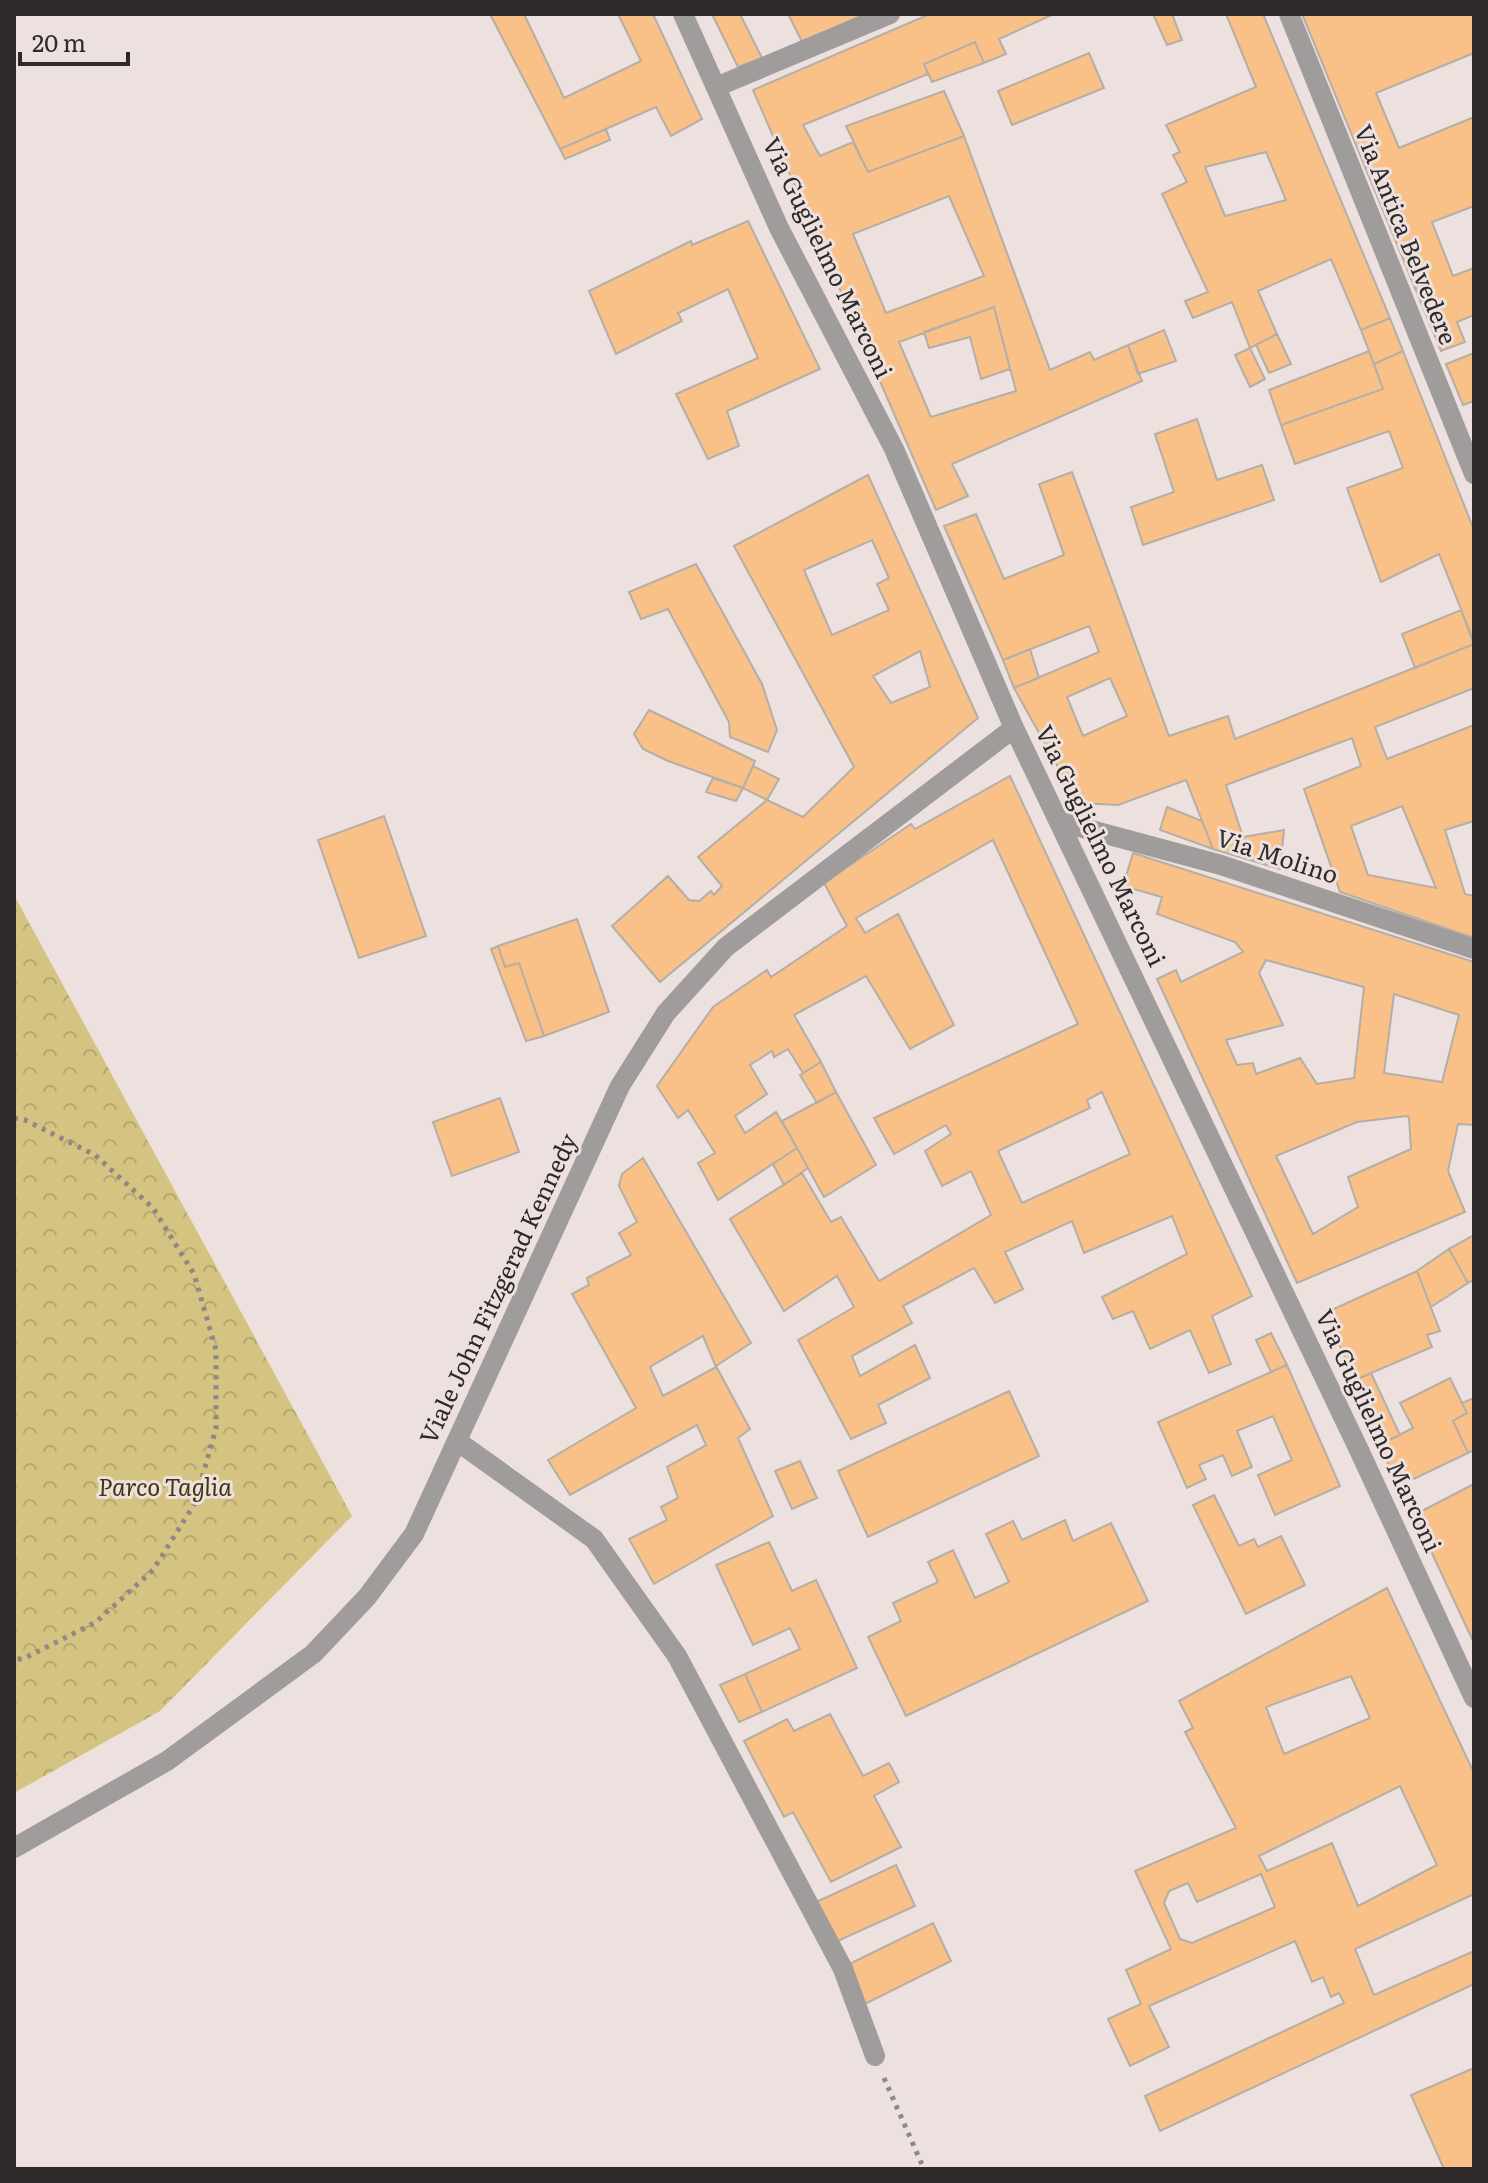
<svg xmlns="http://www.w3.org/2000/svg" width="1488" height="2183" font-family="Literata,serif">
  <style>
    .park { fill: url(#park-crowns) }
    .building { fill: #f9c188; stroke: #b5aea7; stroke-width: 2; fill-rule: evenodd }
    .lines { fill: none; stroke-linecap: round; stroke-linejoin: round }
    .path { stroke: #908886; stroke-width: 5; stroke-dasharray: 4 6; stroke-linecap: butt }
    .minor { stroke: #a09c9c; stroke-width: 20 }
    .tertiary { stroke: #a09c9c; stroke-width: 20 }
    .labels { text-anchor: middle; stroke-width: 6; stroke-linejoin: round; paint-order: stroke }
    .street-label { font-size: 24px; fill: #2e2a29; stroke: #ece1de }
    .park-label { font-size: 24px; font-style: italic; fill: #41360b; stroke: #ece1de }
  </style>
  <defs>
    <pattern id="park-crowns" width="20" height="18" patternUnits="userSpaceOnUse" patternTransform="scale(2)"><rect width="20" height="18" fill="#d5c381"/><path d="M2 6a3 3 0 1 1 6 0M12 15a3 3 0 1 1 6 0" fill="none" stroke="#b7a86f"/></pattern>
  </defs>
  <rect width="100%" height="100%" fill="#ece1de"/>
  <path class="park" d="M14,895l338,621 -192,195 -146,82z"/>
  <path class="building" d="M490,14h34l40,84 77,-37 -23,-47h35l49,105 -31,17 -15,-29 -96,42z
    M712,14h28l22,44 -24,9z
    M788,14h73v2l-59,26z
    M930,14h124l-55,25 7,15 -22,9 -9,-21 -51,22 4,10 -125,51 17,31 33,-14 15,30 96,-36 86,234 40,-18 4,8 34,-15 14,36 -190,83 16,32 -32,14 -183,-420zM949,196l35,80 -98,37 -33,-79zM994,307l22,84 -85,26 -32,-75z
    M1153,14h19l10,26 -15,5z
    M1226,14h37l127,304 -29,12 -30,-71 -73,32 19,43 -27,14 -18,-46 -39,16 -8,-17 23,-9 -46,-98 25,-12 -14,-27 7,-3 -14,-27 90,-38zM1266,152l20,48 -61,16 -20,-49z
    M1302,14h172v39l-98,40 23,55 75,-31v89l-42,16 21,54 21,-8v47l-17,7 8,20 -24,9z
    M975,42l9,21 -52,19 -8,-18z
    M1089,53l15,35 -92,37 -14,-34z
    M944,91l20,45 -96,36 -22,-46z
    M606,129l4,11 -45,19 -5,-10z
    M748,221l72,148 -93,42 12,35 -31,13 -32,-65 82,-36 -30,-69 -50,24 4,8 -66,33 -27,-63 102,-50 1,4z
    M994,307l16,62 -29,10 -11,-42 -41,11 -5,-16z
    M1390,318l13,33 -29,13 -13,-34z
    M1164,330l12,31 -38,13 -10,-29z
    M1277,334l14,30 -22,9 -13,-28z
    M1250,348l15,31 -15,8 -15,-32z
    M1369,351l14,38 -102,36 -12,-35z
    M1403,351l71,179v112l-35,-88 -58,28 -34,-94 56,-20 -14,-37 -94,33 -14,-39 102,-36 -9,-25z
    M1474,353v48l-11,4 -17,-41z
    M1197,419l20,61 45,-15 12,35 -131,45 -12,-38 43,-15 -19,-58z
    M1072,472l97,264 59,-20 7,23 239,-95v44l-99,39 12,32 87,-34v96l-29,9 20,64 9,2v42l-134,-46 -36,-103 57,-23 -9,-28 -126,47 17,52 41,-7 -4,39 -67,-20 -27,-69 -68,25 -40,-2 -64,-115 85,-36 -10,-26 -86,34 -59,-134 32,-12 28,65 60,-24 -25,-71zM1110,678l17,38 -44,20 -16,-39zM1402,806l34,82 -68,-13 -17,-49z
    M868,475l110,243 -318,264 -48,-56 56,-50 21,24 10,1 12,-10 3,4 8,-9 -24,-29 69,-57 36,17 51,-50 -120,-221zM872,540l17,38 -12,6 12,26 -57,25 -28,-65zM920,651l10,36 -39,16 -18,-27z
    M696,564l66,120 15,46 -9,22 -38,-15 -1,-15 -61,-113 -27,10 -12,-27z
    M1461,610l13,34 -59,24 -13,-34z
    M1030,649l9,29 -25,10 -11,-28z
    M649,710l106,51 -12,27 -75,-27 -25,-12 -9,-15z
    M753,766l26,13 -12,21 -24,-12z
    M1010,776l242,520 -40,20 19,48 -22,9 -19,-43 -40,19 -17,-38 -20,8 -11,-22 85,-43 -15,-38 -88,37 -12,-32 -67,31 18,37 -28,14 -21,-35 -71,38 9,17 -60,33 8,20 55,-31 15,33 -52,27 8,18 -35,16 -53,-99 56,-33 -17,-31 -53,35 -54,-92 72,-46 29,49 10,-5 38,64 112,-66 -20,-44 -29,15 -17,-35 26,-17 -5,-9 -52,29 -20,-36 204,-94 -85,-184 -137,78 9,15 33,-19 56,111 -44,24 -44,-73 -72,39 27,47 -18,11 -15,-24 -14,8 -2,-6 -22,14 17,29 -32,22 10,17 31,-21 21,36 -79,52 -20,-37 17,-10 -27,-43 -10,8 -21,-32 56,-79 54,-37 4,7 76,-51 -23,-43 87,-59 4,5zM1102,1092l28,62 -108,49 -24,-52 92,-43 -3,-8z
    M713,778l30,10 -7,13 -30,-9z
    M1167,807l35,14 11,28 -53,-19z
    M384,816l42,120 -67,22 -41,-118z
    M1133,853l341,109v163l-16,-1 -10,47 17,41 -168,71 -140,-304 19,-9 5,12 62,-30 -8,-10 -78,-28 5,-17 -39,-11zM1266,960l98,27 -10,91 -37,6 -17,-26 -44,16 -3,-11 -16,2 -11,-25 57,-15 -24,-52zM1394,994l65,21 -17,67 -58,-9zM1407,1116l2,2 2,31 -63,28 10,30 -45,27 -37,-78 81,-34z
    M577,919l32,93 -65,24 -25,-73 -14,4 -7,-21z
    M498,946l7,21 14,-4 25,73 -18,5 -35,-92z
    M821,1062l15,30 -19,11 -17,-28z
    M836,1092l40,73 -52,32 -42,-76z
    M500,1098l19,54 -67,24 -19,-54z
    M797,1148l11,20 -24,17 -11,-21z
    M643,1158l108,185 -35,23 34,63 -12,9 35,78 -119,68 -25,-45 38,-19 -6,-13 17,-9 -11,-31 39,-22 -9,-20 -127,70 -22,-35 88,-52 -64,-114 17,-9 -2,-7 44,-23 -12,-22 18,-11 -18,-36 3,-12zM703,1336l13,31 -53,29 -13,-29z
    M1474,1235v45l-6,3 -19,-34z
    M1449,1249l19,34 -37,24 -14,-36z
    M1417,1271l23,60 -13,4 5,12 -77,33 -30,-67z
    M1271,1333l16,32 -16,7 -15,-32z
    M1287,1365l53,121 -65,29 -17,-40 34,-15 -19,-44 -36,15 15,36 -20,9 -9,-21 -24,10 7,14 -19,9 -29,-66z
    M1371,1373l29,62 -21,10 -19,-38 6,-1 -11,-26z
    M1450,1378l17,35 -14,8 15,32 -69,33 -20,-41 34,-17 -13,-25z
    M1009,1391l30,65 -171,81 -30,-66z
    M1474,1398v52l-6,3 -15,-32 14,-8 -5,-10z
    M800,1461l17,37 -25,11 -17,-38z
    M1474,1484v159l-60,-128z
    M1214,1495l25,51 15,-7 4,8 23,-11 24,49 -59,29 -53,-109z
    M1065,1520l8,21 38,-18 37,78 -242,115 -38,-79 33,-16 -8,-18 45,-21 -10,-20 25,-12 22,48 34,-16 -23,-48 27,-13 9,19z
    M769,1542l23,49 24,-11 41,88 -95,44 -17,-38 55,-25 -10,-21 -37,17 -37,-80z
    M1387,1588l87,185v121l-119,55 19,46 100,-44v33l-314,147 -15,-35 199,-93 -5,-10 -8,4 -8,-20 -11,5 -17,-41 -146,65 20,41 -39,19 -22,-47 33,-15 -15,-34 45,-21 -36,-78 101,-43 -51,-96 8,-4 -14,-27zM1351,1676l19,42 -86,36 -18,-47zM1400,1786l37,79 -79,41 -26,-63 -65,28 -8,-15zM1261,1874l14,33 -83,36 -12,-4 -16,-36 5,-12 19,-8 9,19z
    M745,1674l17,38 -23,10 -19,-37z
    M830,1714l33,62 26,-13 10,19 -25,14 27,51 -70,35 -38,-70 -9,5 -40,-76 43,-22 7,12z
    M896,1865l19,41 -84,38 -19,-40z
    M933,1923l18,38 -96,48 -18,-39z
    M1474,2068v101h-30l-33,-74z"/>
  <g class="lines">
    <path class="path" d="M14,1118l11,2 70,35 58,53 41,66 22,76v78l-21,75 -42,67 -57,52 -71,36 -11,2
      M884,2078l40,91"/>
    <path class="minor" d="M1289,14l185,460
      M716,87l174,-73
      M1061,822l160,43 253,84
      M457,1441l137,98 83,117 166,313 32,87"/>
    <path class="tertiary" d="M683,14l96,214 115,221 120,279 345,722 115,248
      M14,1848l153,-87 146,-107 54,-57 47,-63 206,-448 46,-73 60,-66 288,-219"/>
  </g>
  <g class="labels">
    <g class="street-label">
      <text transform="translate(1405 235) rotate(68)" y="8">Via Antica Belvedere</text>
      <text transform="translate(827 258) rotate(64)" y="8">Via Guglielmo Marconi</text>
      <text transform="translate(1100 846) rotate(64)" y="8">Via Guglielmo Marconi</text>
      <text transform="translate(1277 857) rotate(18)" y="8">Via Molino</text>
      <text transform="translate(499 1289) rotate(-65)" y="8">Viale John Fitzgerad Kennedy</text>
      <text transform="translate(1378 1431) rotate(65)" y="8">Via Guglielmo Marconi</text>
    </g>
    <g class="park-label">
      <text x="165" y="1496">Parco Taglia</text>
    </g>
  </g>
  <rect width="1488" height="2183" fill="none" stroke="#2e2a29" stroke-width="32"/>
  <path d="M20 52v12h108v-12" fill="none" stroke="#2e2a29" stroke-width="4"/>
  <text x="32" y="52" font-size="24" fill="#2e2a29" stroke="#ece1de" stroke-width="6" paint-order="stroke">20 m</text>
</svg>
